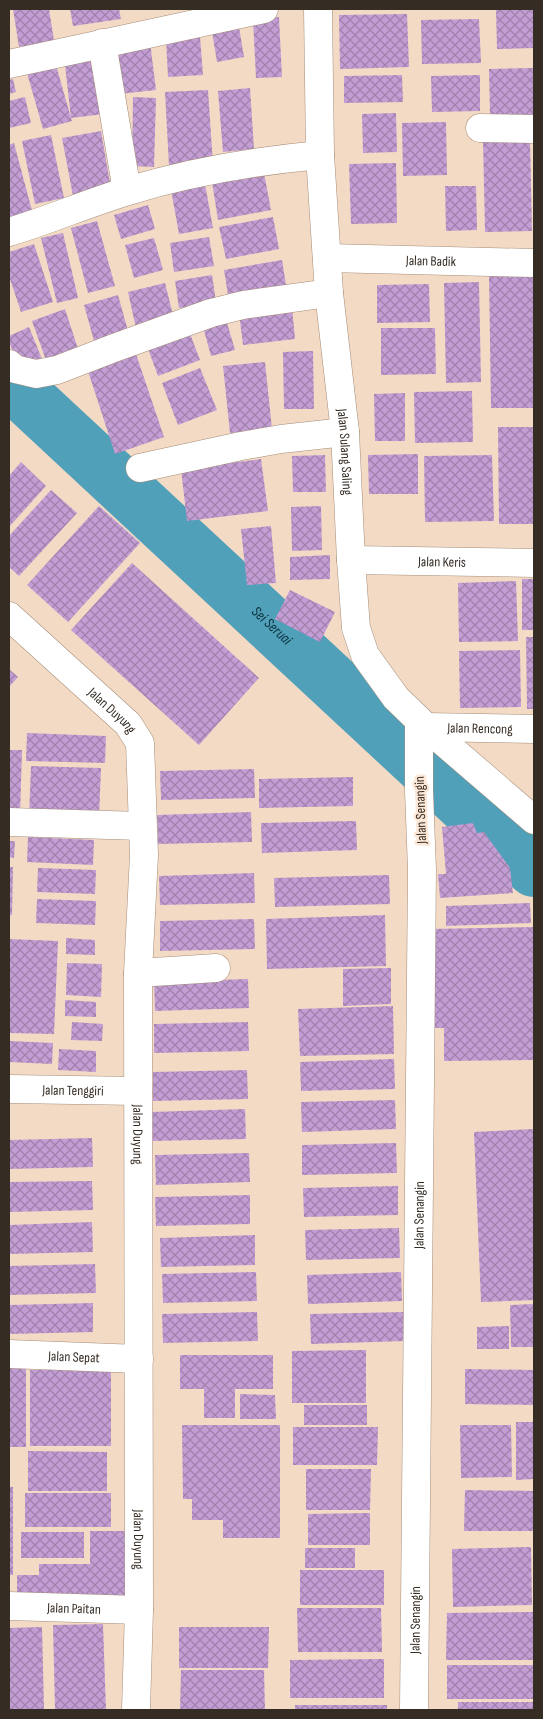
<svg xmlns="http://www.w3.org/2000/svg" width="543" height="1719" font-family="'Sofia Sans Condensed',sans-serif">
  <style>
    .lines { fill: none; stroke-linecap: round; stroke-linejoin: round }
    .river { stroke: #51a0ba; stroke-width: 56 }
    .building { fill: url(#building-cross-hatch) }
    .minor-casing { stroke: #a48d79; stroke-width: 29 }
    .minor { stroke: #fff; stroke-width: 28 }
    .labels { text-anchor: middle; stroke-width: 5; stroke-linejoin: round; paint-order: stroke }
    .street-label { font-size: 14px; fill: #352c24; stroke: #fde8d7 }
    .water-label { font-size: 15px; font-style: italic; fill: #0b313d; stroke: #fde8d7 }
  </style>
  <defs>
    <pattern id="building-cross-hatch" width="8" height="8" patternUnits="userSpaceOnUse" patternTransform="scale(1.25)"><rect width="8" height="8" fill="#c39ed4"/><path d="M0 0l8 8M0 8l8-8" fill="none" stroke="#9f81ac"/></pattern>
  </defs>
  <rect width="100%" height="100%" fill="#f3dac5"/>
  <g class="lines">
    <path class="river" id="s1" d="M9,381l525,488"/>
  </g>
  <path class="building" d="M13,9h36l5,32 -35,6z
    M70,9h49l2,10 -48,7z
    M496,9h38v39l-37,1z
    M407,14l2,53 -69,2 -1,-54z
    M279,17l3,60 -26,1 -3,-59z
    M479,19l2,44 -59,1 -1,-44z
    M238,21l6,36 -27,5 -6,-36z
    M200,37l3,38 -35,2 -2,-38z
    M150,42l6,48 -37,4 -6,-48z
    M98,60l6,54 -33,4 1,3 -29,8 -16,-56 29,-8 15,53 -6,-53z
    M533,68l1,47 -44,1 -1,-47z
    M402,75l1,27 -59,1v-27z
    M480,75v36l-48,1 -1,-36z
    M13,79l3,13 -7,2v-14z
    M250,88l4,61 -31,3 -5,-61z
    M208,90l5,74 -44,2 -4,-74z
    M25,97l6,26 -22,5v-27z
    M133,97l23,1 -2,69 -22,-1z
    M396,113l1,39 -34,1 -1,-39z
    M446,122l1,53 -44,1 -1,-53z
    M101,131l10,58 -38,7 -11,-58z
    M51,135l13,63 -29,6 -13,-63z
    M530,139l2,92 -47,1 -2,-92z
    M14,143l20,75 -25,7v-80z
    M396,163l1,60 -46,1 -2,-60z
    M264,173l7,37 -53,10 -6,-38z
    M205,184l8,44 -34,6 -8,-44z
    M445,186h31l1,44 -31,1z
    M148,205l7,24 -34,10 -7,-24z
    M273,217l6,32 -53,10 -7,-32z
    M97,221l18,65 -27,7 -17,-65z
    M63,233l15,65 -21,5 -16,-65z
    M209,237l5,29 -40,6 -4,-29z
    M154,238l9,32 -29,8 -9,-33z
    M34,244l19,58 -32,10 -12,-36v-24z
    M282,260l4,25 -58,10 -4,-25z
    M212,275l4,27 -37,6 -4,-27z
    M534,275v133h-43l-2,-132z
    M479,282l2,100 -35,1 -2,-100z
    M165,283l9,36 -38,9 -8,-36z
    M429,284l1,38 -53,1v-38z
    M118,295l12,43 -34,10 -12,-43z
    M292,307l3,32 -52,6 -4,-32z
    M65,309l14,43 -32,11 -15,-42z
    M225,316l10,34 -24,6 -9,-33z
    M29,327l13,32 -22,9 -11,-26v-6z
    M381,328h54l1,46 -55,1z
    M189,331l11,29 -42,16 -11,-30z
    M313,351l1,58h-30l-1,-57z
    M136,354l28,83 -49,17 -27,-83z
    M265,362l7,67 -42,4 -7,-67z
    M200,368l17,42 -39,15 -16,-42z
    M472,391l1,51 -58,1 -1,-51z
    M405,393v48h-30l-1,-47z
    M498,427h36v97h-35z
    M418,454v40h-49l-1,-39z
    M325,455l1,37h-33l-1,-36z
    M492,455l2,66 -69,1 -1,-66z
    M261,459l7,52 -81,10 -6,-52z
    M21,462l25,24 -37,41v-51z
    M51,490l26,23 -58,63 -10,-9v-31z
    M99,506l41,37 -72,79 -41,-37z
    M321,506l1,44 -30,1 -1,-44z
    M271,526l5,57 -29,2 -6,-56z
    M330,555v24l-40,1v-23z
    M132,563l127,115 -60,67 -128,-115z
    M522,579h12v51h-12z
    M516,581l2,60 -59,1 -1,-59z
    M290,590l45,22 -15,30 -45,-23z
    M526,637h8v72h-7z
    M520,650l1,57 -61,1 -1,-57z
    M9,669l9,8 -9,10z
    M27,733l79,3 -1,27 -79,-2z
    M9,750h13l-2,66 -11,-1z
    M31,766l70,2 -2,50 -70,-2z
    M254,769l1,29 -94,2 -1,-29z
    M353,777v29l-94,2v-29z
    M251,812l1,30 -94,2 -1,-29z
    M356,821l1,29 -95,3 -1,-30z
    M473,823l4,10 7,-1 26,36 3,25 -73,5 -2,-24h8l-4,-47z
    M28,837l66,3 -1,25 -66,-3z
    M9,841h6l-1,17 -5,-1z
    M9,867h4l-1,48h-3z
    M38,868l58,2 -1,24 -58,-2z
    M254,873l1,30 -95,2 -1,-29z
    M389,875l1,29 -115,3 -1,-29z
    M37,899l59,2 -1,24 -59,-2z
    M530,903l1,20 -85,3v-20z
    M385,915l1,51 -119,3 -1,-50z
    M254,919l1,30 -95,2v-30z
    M534,927v133l-90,1v-33h-12l-2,-99z
    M66,938l29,2v15l-29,-1z
    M9,939l49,2 -4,93 -45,-1z
    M67,963l35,1 -1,33 -35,-2z
    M391,968v36l-48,2v-37z
    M248,979l1,29 -94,3 -1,-29z
    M65,1000l31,2v15l-31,-1z
    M393,1006l1,48 -94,2 -2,-47z
    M72,1022l31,2 -1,17 -31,-1z
    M248,1022l1,29 -95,2v-29z
    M9,1041l44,2 -1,21 -43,-2z
    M59,1049l37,2v21l-38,-2z
    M394,1059l1,30 -94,2 -1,-29z
    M247,1070l1,29 -95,2v-29z
    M395,1100l1,29 -94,3 -1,-30z
    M245,1109l1,30 -94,2 -1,-29z
    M534,1129v171l-53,2 -7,-170z
    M92,1138l1,29 -84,2v-29z
    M396,1143l1,30 -95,2v-30z
    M249,1153l1,29 -94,3 -1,-30z
    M92,1181l1,29 -84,2v-30z
    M398,1186v29l-94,2 -1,-29z
    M250,1195v29l-94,2 -1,-29z
    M92,1222l1,30 -84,2v-29z
    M399,1228l1,30 -94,2 -1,-30z
    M255,1235v30l-94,2 -1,-29z
    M95,1264l1,29 -87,2v-29z
    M256,1272l1,29 -94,2 -1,-29z
    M401,1272l1,29 -94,3 -1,-29z
    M93,1303v29l-84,2v-29z
    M534,1304v43h-23l-1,-42z
    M257,1312l1,29 -95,2 -1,-29z
    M405,1312v29l-94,3 -1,-30z
    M509,1326v23h-32v-22z
    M366,1350v53h-74v-52z
    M180,1355h93v34h-38v29h-31v-29h-24z
    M9,1368h17v79h-17z
    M465,1369l69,1v35l-69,-1z
    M30,1370h81v76h-81z
    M240,1394l35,1 1,24h-36z
    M304,1405h63v20h-63z
    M516,1422h18v57l-18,1z
    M182,1425h98v113h-57v-18h-31v-21h-9z
    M460,1425h51l1,52 -51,1z
    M293,1427h85l-1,38h-84z
    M28,1451l79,1v39h-79z
    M306,1469h65l-1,41h-64z
    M9,1487h4v88h-4z
    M465,1490l69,1v40h-70z
    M25,1493h86v34h-86z
    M370,1513v32h-62v-31z
    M90,1531h35v65l-108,-1v-20h22v-11h51z
    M21,1532h63v26h-63z
    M531,1547l1,58 -79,2 -1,-58z
    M305,1548h50v20h-50z
    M300,1570h84v35h-84z
    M297,1608h84l1,44h-84z
    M534,1612v48h-88l1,-47z
    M103,1624l3,86h-51l-2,-85z
    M42,1627l2,83h-35v-82z
    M179,1627h90l-1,41h-89z
    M384,1659v39h-94v-38z
    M447,1665h87v34h-87z
    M181,1670h83l1,40h-85z
    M458,1702h76v8h-76z
    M295,1705h92v5h-92z"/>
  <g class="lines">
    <g class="minor-casing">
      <g id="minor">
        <path id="s2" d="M318,9l2,146 9,138 16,139 6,128 5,68 9,27 31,43 30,29 108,93"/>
        <path d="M102,43l25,148"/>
        <path d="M9,64l255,-55"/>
        <path d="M480,128l54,1"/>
        <path d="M9,232c40,-12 79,-29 119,-41 62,-19 127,-30 192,-36"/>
        <path id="s3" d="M327,258l207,5"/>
        <path d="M9,364l6,5 21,5 21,-4 57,-22 97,-35 32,-8 86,-12"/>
        <path d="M140,468l101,-22 40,-7 64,-7"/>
        <path id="s4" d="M351,560l183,3"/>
        <path id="s5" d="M9,616l119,108 12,19 4,112 -6,118 1,637 -3,100"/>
        <path id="s6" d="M426,727l108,2"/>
        <path d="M9,822l133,4"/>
        <path d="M138,973l78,-5"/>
        <path id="s7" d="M9,1089l129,2"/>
        <path id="s8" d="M9,1354l130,5"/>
        <path id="s9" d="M9,1606l130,4"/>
        <path id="s10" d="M414,1710l8,-840 -3,-79v-70"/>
      </g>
    </g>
    <use href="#minor" class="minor"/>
  </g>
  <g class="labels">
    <g class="street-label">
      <text dy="5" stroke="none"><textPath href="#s3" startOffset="104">Jalan Badik</textPath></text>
      <text dy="5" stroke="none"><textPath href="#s2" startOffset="444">Jalan Sulang Saling</textPath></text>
      <text dy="5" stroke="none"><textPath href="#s4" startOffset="91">Jalan Keris</textPath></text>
      <text dy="5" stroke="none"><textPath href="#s5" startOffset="140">Jalan Duyung</textPath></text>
      <text dy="5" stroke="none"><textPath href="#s6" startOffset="54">Jalan Rencong</textPath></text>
      <text transform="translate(420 810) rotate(-92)" y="5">Jalan Senangin</text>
      <text dy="5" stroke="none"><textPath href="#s7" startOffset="64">Jalan Tenggiri</textPath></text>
      <text dy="5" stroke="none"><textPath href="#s5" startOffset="575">Jalan Duyung</textPath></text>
      <text dy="5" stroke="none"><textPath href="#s10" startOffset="495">Jalan Senangin</textPath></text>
      <text dy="5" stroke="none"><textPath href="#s8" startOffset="65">Jalan Sepat</textPath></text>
      <text dy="5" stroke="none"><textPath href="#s5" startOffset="980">Jalan Duyung</textPath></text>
      <text dy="5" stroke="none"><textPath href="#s9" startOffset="65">Jalan Paitan</textPath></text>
      <text dy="5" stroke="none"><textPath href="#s10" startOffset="90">Jalan Senangin</textPath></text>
    </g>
    <g class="water-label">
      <text dy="5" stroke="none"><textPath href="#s1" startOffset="359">Sei Seruai</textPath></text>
    </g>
  </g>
  <rect width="543" height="1719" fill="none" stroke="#352c24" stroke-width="20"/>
</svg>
